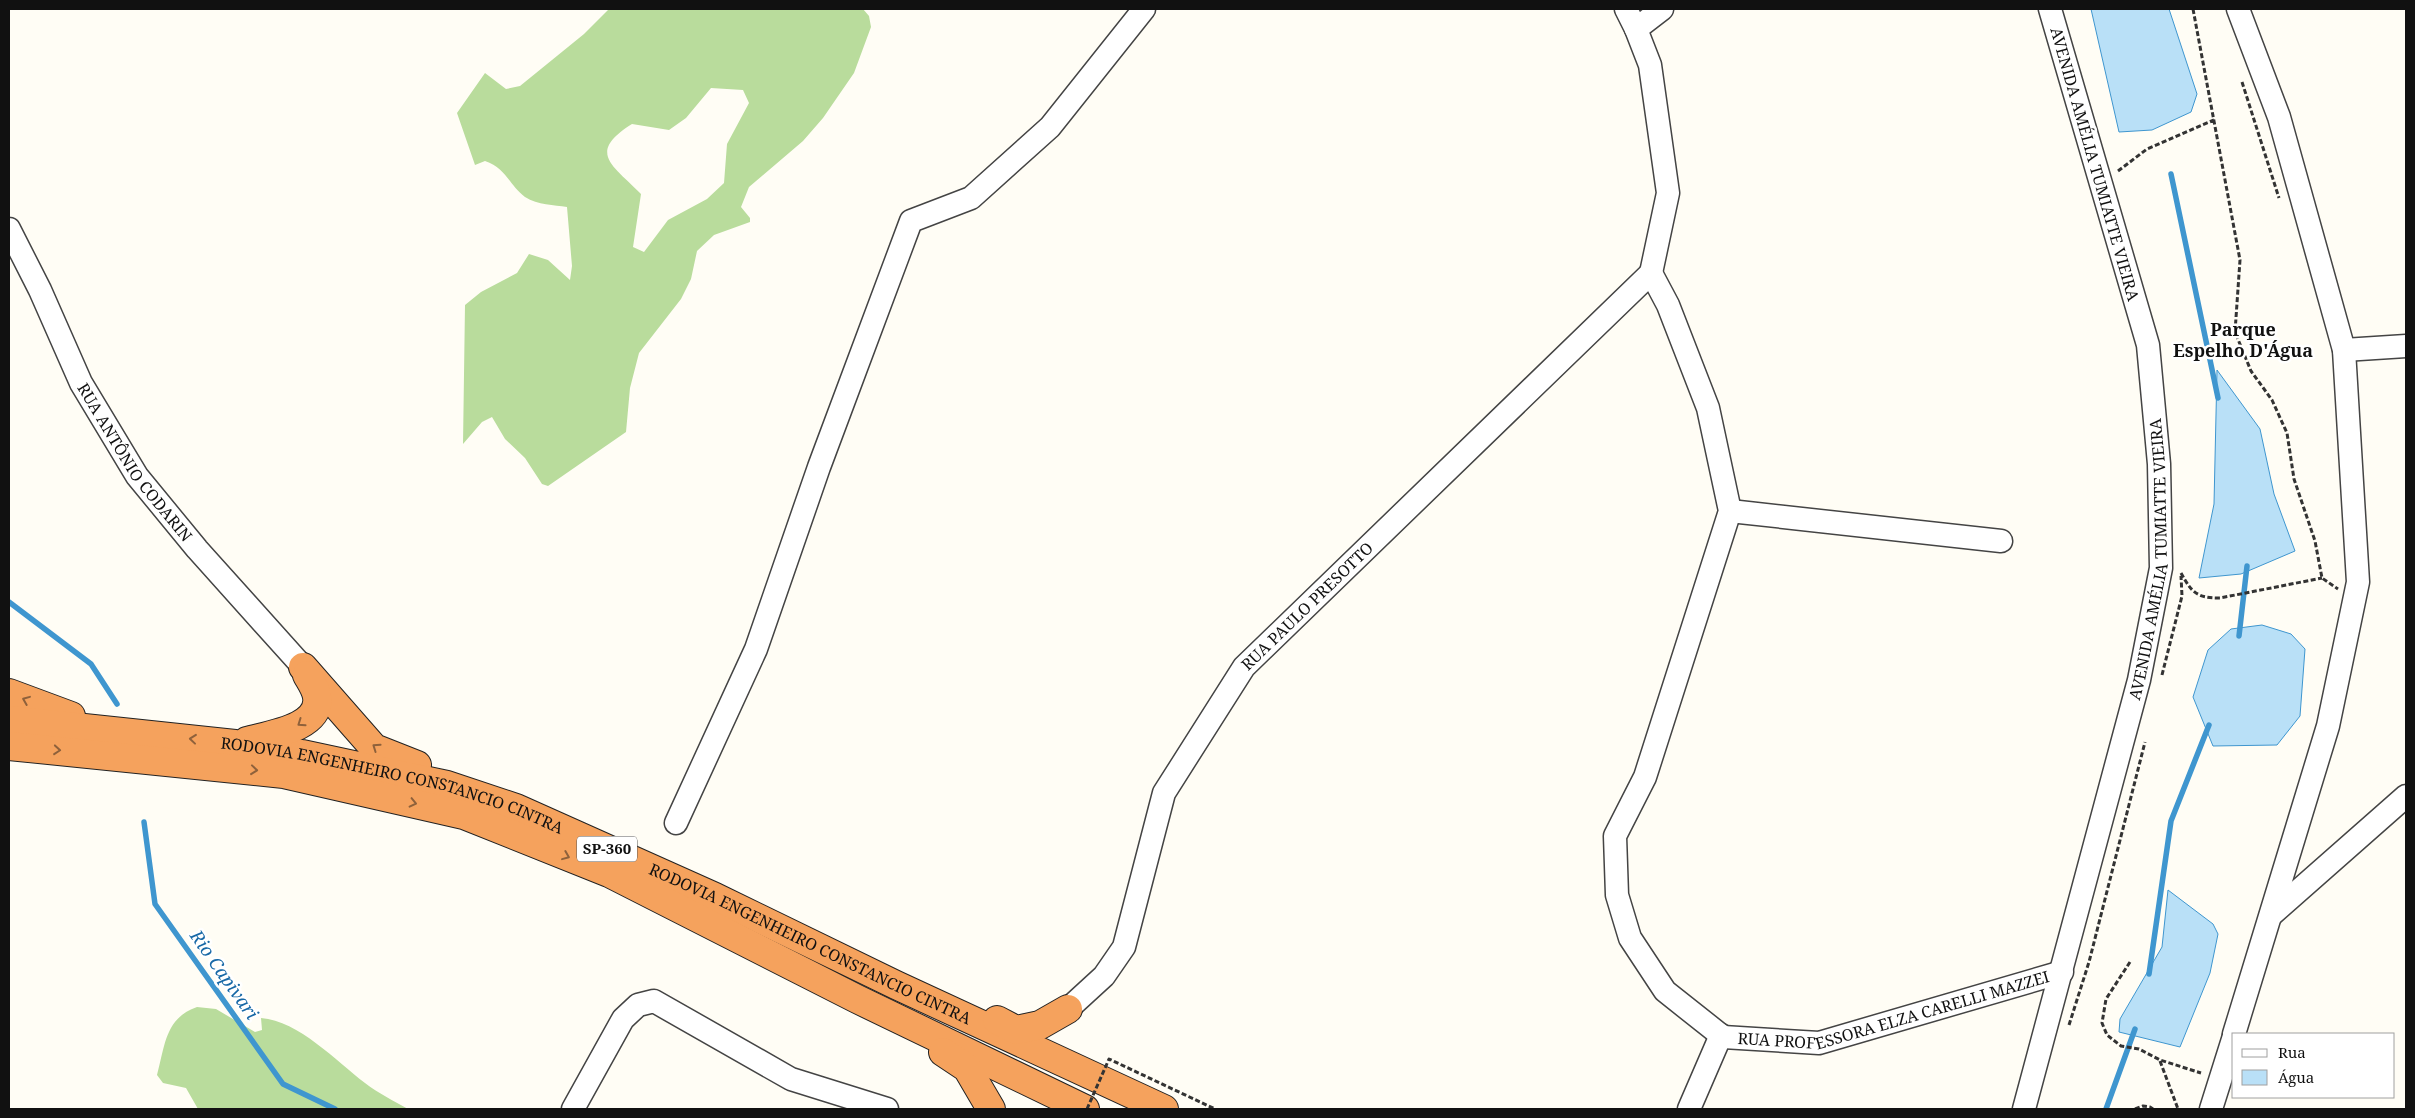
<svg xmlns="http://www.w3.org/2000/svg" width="2415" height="1118" font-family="'Noto Serif',serif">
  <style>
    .forest { fill: #b9dc9c; fill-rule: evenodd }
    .water { fill: #b9e0f7; stroke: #3f96cf }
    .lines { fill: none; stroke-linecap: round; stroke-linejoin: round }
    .stream { stroke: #3f96cf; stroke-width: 5.5 }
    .minor-casing { stroke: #444; stroke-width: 25 }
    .highway-casing { stroke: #222; stroke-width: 30 }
    .path { stroke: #333; stroke-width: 3; stroke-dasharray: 5 2.5; stroke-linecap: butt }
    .minor { stroke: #fff; stroke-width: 22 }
    .highway { stroke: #f5a25d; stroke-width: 28 }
    .path-bridge { stroke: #333; stroke-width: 3; stroke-dasharray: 5 2.5; stroke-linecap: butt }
    .oneway { stroke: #8e613b }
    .labels { text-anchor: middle; stroke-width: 5; stroke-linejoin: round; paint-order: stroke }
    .shield { fill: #fff; stroke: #585858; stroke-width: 1 }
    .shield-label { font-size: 15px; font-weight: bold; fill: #111 }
    .street-label { font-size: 16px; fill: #111; stroke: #fff }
    .neighbourhood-label { font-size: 18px; font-weight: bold; fill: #111; stroke: #fff }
    .water-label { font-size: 18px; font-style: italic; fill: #1768a6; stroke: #fff }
  </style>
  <rect width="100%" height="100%" fill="#fffdf5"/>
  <path class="forest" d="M609,9h254l6,7 2,11 -17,46 -31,45 -20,23 -54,46 -8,20 9,11v4l-36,13 -17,16 -6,28 -10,20 -42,54 -9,35 -4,44 -78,54 -6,-2 -17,-26 -20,-19 -13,-22 -10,5 -19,22 2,-139 16,-13 36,-19 12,-19 19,6 22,20 2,-14 -5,-59c-13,-2 -29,-2 -42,-10 -16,-12 -19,-29 -40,-36l-10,4 -18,-52 28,-40 21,16 14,-3 64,-52zM711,88l32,2 6,13 -22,41 -3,39 -17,16 -39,21 -24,32 -11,-5 8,-53c-28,-29 -55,-41 -9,-70l37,6 17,-12z
    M197,1007l19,2 39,23 7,-2 -1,-12c38,3 75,43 104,65 13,10 29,18 43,26h-210l-12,-21 -23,-5 -6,-8c8,-29 8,-57 40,-68z"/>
  <path class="water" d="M2091,9h78l28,85 -6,18 -39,18 -33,2z
    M2217,370l43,59 14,65 21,57 -54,23 -42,4 15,-74z
    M2262,625l29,9 14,15 -5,67 -23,29 -64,1 -20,-49 15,-47 23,-21z
    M2168,890l45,34 5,10 -8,39 -30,74 -61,-15 1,-13 42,-72z"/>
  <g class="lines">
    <path class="stream" d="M2171,174l47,224
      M9,602l82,62 26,40
      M2239,636l8,-70
      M144,822l11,82 128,180 52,25
      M2149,974l22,-153 38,-96
      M2106,1109l29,-80"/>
    <g class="minor-casing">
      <g id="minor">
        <path d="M1626,9l10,20 14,36 18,128 -17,80"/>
        <path d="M1636,29l26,-20"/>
        <path id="s1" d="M9,229l31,61 41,93 56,93 60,73 106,118"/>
        <path id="s2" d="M1651,273l17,32 40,103 22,103 -85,266 -30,59 2,59 13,43 35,53 58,46 96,6 243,-71"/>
        <path d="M2344,350l62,-4"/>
        <path d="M1730,511l271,30"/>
        <path d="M676,823l80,-174 63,-182 92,-246 60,-23 79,-71 94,-118"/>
        <path d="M2271,915l135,-119"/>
        <path id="s3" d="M1068,1009l36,-33 20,-29 40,-154 80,-126 407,-394"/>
        <path d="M2234,1034l94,-308 30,-144 -14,-232 -65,-233 -41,-108"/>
        <path d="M573,1109l50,-90 15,-14 16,-4 137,78 96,30"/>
        <path d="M1689,1109l32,-74"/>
        <path id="s4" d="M2024,1109l115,-429 22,-112 -2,-104 -11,-119 -98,-336"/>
        <path d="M2211,1109l23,-73"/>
      </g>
    </g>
    <g class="highway-casing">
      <g id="highway">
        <path d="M303,667l71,81 43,17"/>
        <path d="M9,693l62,23"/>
        <path id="s5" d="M9,720l226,24 67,10 145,31 69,23 199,89 181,88 268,124"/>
        <path d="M247,741c21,-6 75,-13 70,-44 -1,-8 -6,-15 -10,-22"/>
        <path d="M9,746l275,28 180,41 145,58 248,126 228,110"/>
        <path d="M997,1020l19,10 24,-5 28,-16"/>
        <path d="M943,1052l24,16 24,41"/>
      </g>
    </g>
    <path class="path" d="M2193,9l47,251 -5,72 16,39 21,29 15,33 7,46 21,62 7,37 16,11
      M2242,82l37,116
      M2118,171l29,-22 67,-29
      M2181,573c11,20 16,25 39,25l102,-20
      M2162,675l20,-79 -1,-20
      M2130,962l-24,37 -4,24 5,12 14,11 18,3 21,11 41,13
      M2069,1025l20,-63 56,-220
      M2160,1061l18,48
      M2135,1109l8,-3 7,1 3,2"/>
    <use href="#minor" class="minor"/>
    <use href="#highway" class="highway"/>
    <path class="path-bridge" d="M1087,1109l22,-50 106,50"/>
  </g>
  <defs><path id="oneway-chevron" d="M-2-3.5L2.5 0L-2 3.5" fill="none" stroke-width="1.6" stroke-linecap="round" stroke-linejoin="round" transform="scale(1.25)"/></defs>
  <g class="oneway">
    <use href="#oneway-chevron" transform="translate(26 700) rotate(-158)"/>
    <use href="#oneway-chevron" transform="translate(301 723) rotate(145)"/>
    <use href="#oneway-chevron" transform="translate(193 739) rotate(-174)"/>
    <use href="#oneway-chevron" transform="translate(376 747) rotate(-145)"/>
    <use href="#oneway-chevron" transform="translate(57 750) rotate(5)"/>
    <use href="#oneway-chevron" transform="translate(254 770) rotate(6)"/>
    <use href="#oneway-chevron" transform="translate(413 803) rotate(13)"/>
    <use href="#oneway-chevron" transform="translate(566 856) rotate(22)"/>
  </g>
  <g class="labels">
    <rect class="shield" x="577" y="836.5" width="60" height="25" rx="4"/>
    <g class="shield-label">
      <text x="607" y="854">SP-360</text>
    </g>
    <g class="street-label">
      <text transform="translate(2095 164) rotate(74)" y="6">AVENIDA AMÉLIA TUMIATTE VIEIRA</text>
      <text dy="6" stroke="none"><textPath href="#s1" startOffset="266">RUA ANTÔNIO CODARIN</textPath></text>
      <text dy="6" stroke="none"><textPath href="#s4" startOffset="566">AVENIDA AMÉLIA TUMIATTE VIEIRA</textPath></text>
      <text dy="6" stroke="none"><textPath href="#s3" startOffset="480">RUA PAULO PRESOTTO</textPath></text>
      <text dy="6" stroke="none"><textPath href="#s5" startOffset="390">RODOVIA ENGENHEIRO CONSTANCIO CINTRA</textPath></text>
      <text dy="6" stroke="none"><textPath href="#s5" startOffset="840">RODOVIA ENGENHEIRO CONSTANCIO CINTRA</textPath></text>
      <text dy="6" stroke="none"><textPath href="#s2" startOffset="1014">RUA PROFESSORA ELZA CARELLI MAZZEI</textPath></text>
    </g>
    <g class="neighbourhood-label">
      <text x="2243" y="336">Parque<tspan x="2243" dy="21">Espelho D'Água</tspan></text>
    </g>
    <g class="water-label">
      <text transform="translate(224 975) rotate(55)" y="6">Rio Capivari</text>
    </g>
  </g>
  <rect width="2415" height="1118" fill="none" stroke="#111111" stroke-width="20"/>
  <rect x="2232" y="1033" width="162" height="65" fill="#ffffff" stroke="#a0a0a0"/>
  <rect x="2242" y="1049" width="25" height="8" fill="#ffffff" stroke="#a0a0a0"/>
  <text x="2278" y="1058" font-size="15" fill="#111111">Rua</text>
  <rect x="2242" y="1070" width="25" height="15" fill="#b9e0f7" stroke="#a0a0a0"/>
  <text x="2278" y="1083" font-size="15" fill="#111111">Água</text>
</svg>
